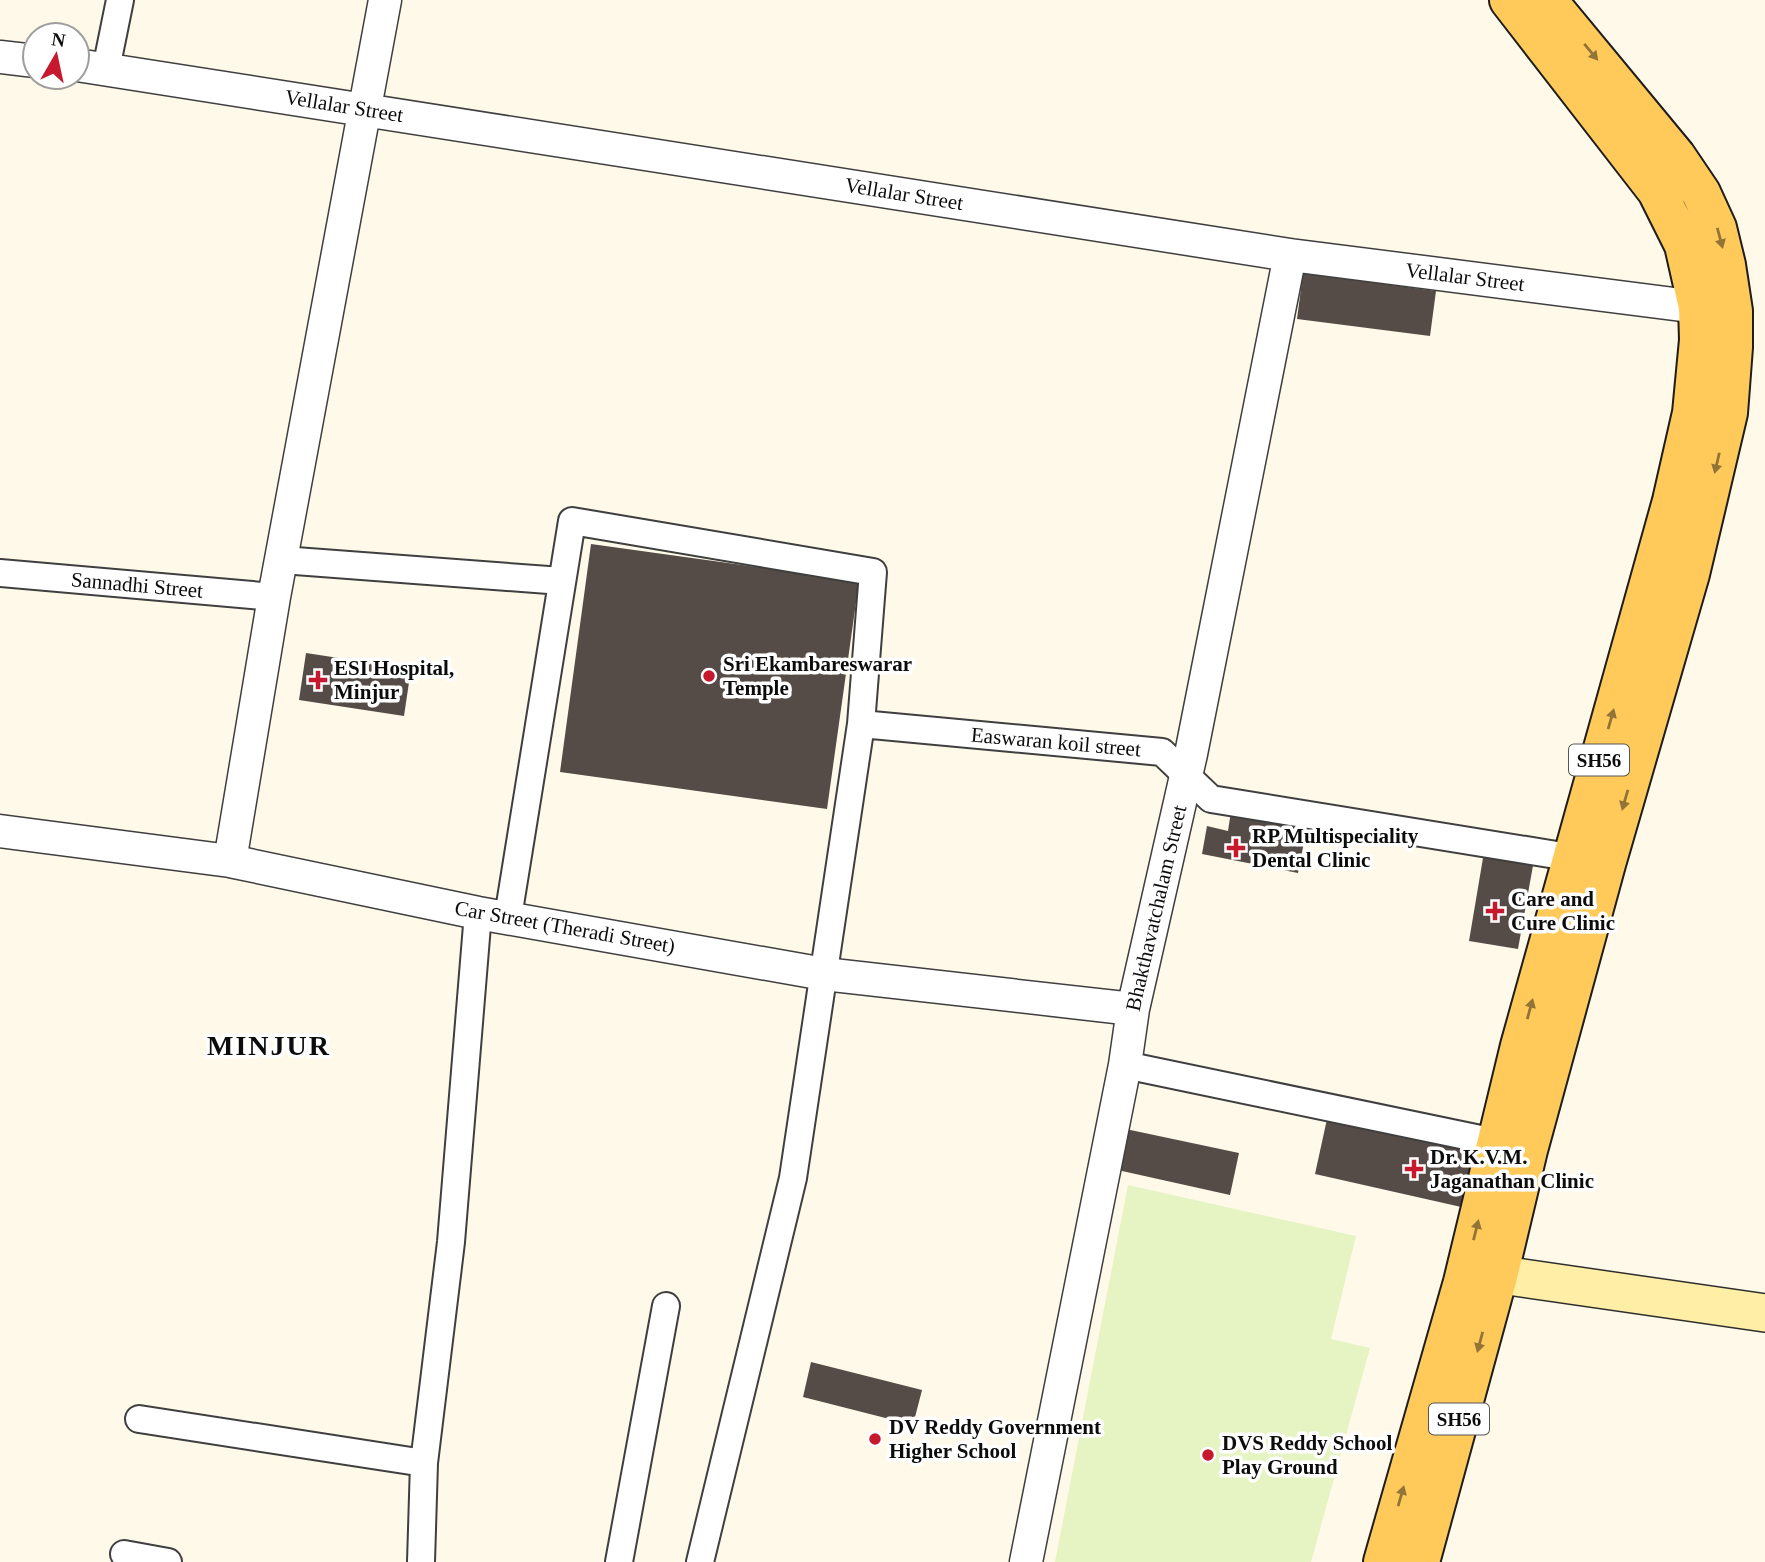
<svg xmlns="http://www.w3.org/2000/svg" width="1765" height="1562" font-family="'Times New Roman',serif">
  <style>
    .pitch { fill: #e6f3c3 }
    .building { fill: #554c47 }
    .lines { fill: none; stroke-linecap: round; stroke-linejoin: round }
    .minor-casing { stroke: #3f3f3f; stroke-width: 30 }
    .tertiary-casing { stroke: #3f3f3f; stroke-width: 35 }
    .secondary-casing { stroke: #2e2e2e; stroke-width: 40 }
    .primary-casing { stroke: #1d1d1d; stroke-width: 42 }
    .minor { stroke: #fff; stroke-width: 26 }
    .tertiary { stroke: #fff; stroke-width: 32 }
    .secondary { stroke: #ffeea5; stroke-width: 37 }
    .primary { stroke: #ffca5a; stroke-width: 38 }
    .oneway { fill: #927437 }
    .poi-dot { fill: #c7192e; stroke: #fff; stroke-width: 2.5 }
    .labels { text-anchor: middle; stroke-width: 7; stroke-linejoin: round; paint-order: stroke }
    .shield { fill: #fff; stroke: #555; stroke-width: 2 }
    .shield-label { font-size: 19px; font-weight: bold; fill: #0c0c0c }
    .street-label { font-size: 21px; fill: #0c0c0c; stroke: #fff }
    .poi-label { font-size: 21px; font-weight: bold; fill: #0c0c0c; stroke: #fff; text-anchor: start }
    .district-label { font-size: 28px; font-weight: bold; letter-spacing: 2px; fill: #0c0c0c; stroke: #fff }
  </style>
  <rect width="100%" height="100%" fill="#fff9ea"/>
  <path class="pitch" d="M1128,1185l228,51 -25,103 39,9 -59,214h-256z"/>
  <path class="building" d="M1303,273l133,18 -6,45 -133,-17z
    M591,544l268,37 -32,228 -267,-37z
    M306,653l105,16 -7,47 -105,-16z
    M1231,811l76,16 -9,46 -96,-19 5,-28 21,5z
    M1484,852l50,8 -16,89 -49,-8z
    M1327,1119l165,36 -13,56 -164,-37z
    M1121,1128l118,25 -9,42 -117,-26z
    M811,1362l111,28 -9,35 -110,-28z"/>
  <g class="lines">
    <g class="minor-casing">
      <path id="minor" d="M106,69l14,-69
        M282,560l280,21
        M0,573l274,24
        M861,724l301,28 49,47 376,61
        M508,917l64,-396 301,51 -12,152 -68,454 -93,384
        M1125,1065l389,81
        M139,1419l285,44
        M124,1554l44,8
        M421,1562l3,-99 27,-221 27,-329
        M619,1562l47,-256"/>
    </g>
    <g class="tertiary-casing">
      <path id="tertiary" d="M0,57l35,4
        M77,65l1213,190 431,55
        M0,831l230,30 248,52 346,61 309,35
        M230,861l44,-264 111,-597
        M1026,1562l99,-497 8,-56 58,-255 99,-499"/>
    </g>
    <g class="secondary-casing">
      <path id="secondary" d="M1467,1270l298,43"/>
    </g>
    <g class="primary-casing">
      <path id="primary" d="M1383,1562l80,-280 57,-236 152,-545 20,-88 7,-73 -1,-33 -14,-62 -27,-54 -148,-191
        M1420,1562l78,-286 30,-126 78,-286 84,-290 38,-161 5,-66v-36l-7,-46 -9,-37 -16,-35 -25,-37 -129,-156"/>
    </g>
    <use href="#minor" class="minor"/>
    <use href="#tertiary" class="tertiary"/>
    <use href="#secondary" class="secondary"/>
    <use href="#primary" class="primary"/>
  </g>
  <defs><path id="oneway-solid" d="M-6-.8H1V-3.2L6.5 0L1 3.2V.8H-6Z" transform="scale(1.75)"/></defs>
  <g class="oneway">
    <use href="#oneway-solid" transform="translate(1591 52) rotate(50)"/>
    <use href="#oneway-solid" transform="translate(1720 238) rotate(75)"/>
    <use href="#oneway-solid" transform="translate(1717 463) rotate(103)"/>
    <use href="#oneway-solid" transform="translate(1611 719) rotate(-74)"/>
    <use href="#oneway-solid" transform="translate(1625 800) rotate(106)"/>
    <use href="#oneway-solid" transform="translate(1530 1009) rotate(-75)"/>
    <use href="#oneway-solid" transform="translate(1476 1230) rotate(-76)"/>
    <use href="#oneway-solid" transform="translate(1480 1342) rotate(105)"/>
    <use href="#oneway-solid" transform="translate(1401 1496) rotate(-74)"/>
  </g>
  <g class="poi-dot">
    <circle cx="709" cy="676" r="7"/>
    <path d="M314.5 669.5h7v7h7v7h-7v7h-7v-7h-7v-7h7z"/>
    <path d="M1232.5 837.5h7v7h7v7h-7v7h-7v-7h-7v-7h7z"/>
    <path d="M1491.5 900.5h7v7h7v7h-7v7h-7v-7h-7v-7h7z"/>
    <path d="M1410.5 1158.5h7v7h7v7h-7v7h-7v-7h-7v-7h7z"/>
    <circle cx="875" cy="1439" r="7"/>
    <circle cx="1208" cy="1455" r="7"/>
  </g>
  <g class="labels">
    <g class="shield">
      <rect x="1569" y="744.5" width="60" height="31" rx="5"/>
      <rect x="1429" y="1403.5" width="60" height="31" rx="5"/>
    </g>
    <g class="shield-label">
      <text x="1599" y="767">SH56</text>
      <text x="1459" y="1426">SH56</text>
    </g>
    <g class="street-label">
      <text transform="translate(344 106) rotate(9)" y="7">Vellalar Street</text>
      <text transform="translate(904 194) rotate(9)" y="7">Vellalar Street</text>
      <text transform="translate(1465 277) rotate(7)" y="7">Vellalar Street</text>
      <text transform="translate(137 585) rotate(5)" y="7">Sannadhi Street</text>
      <text transform="translate(1056 742) rotate(5)" y="7">Easwaran koil street</text>
      <text transform="translate(1156 908) rotate(-77)" y="7">Bhakthavatchalam Street</text>
      <text transform="translate(565 927) rotate(10)" y="7">Car Street (Theradi Street)</text>
    </g>
    <g class="poi-label">
      <text x="723" y="671">Sri Ekambareswarar<tspan x="723" dy="24">Temple</tspan></text>
      <text x="334" y="675">ESI Hospital,<tspan x="334" dy="24">Minjur</tspan></text>
      <text x="1252" y="843">RP Multispeciality<tspan x="1252" dy="24">Dental Clinic</tspan></text>
      <text x="1511" y="906">Care and<tspan x="1511" dy="24">Cure Clinic</tspan></text>
      <text x="1430" y="1164">Dr. K.V.M.<tspan x="1430" dy="24">Jaganathan Clinic</tspan></text>
      <text x="889" y="1434">DV Reddy Government<tspan x="889" dy="24">Higher School</tspan></text>
      <text x="1222" y="1450">DVS Reddy School<tspan x="1222" dy="24">Play Ground</tspan></text>
    </g>
    <g class="district-label">
      <text x="269" y="1055">MINJUR</text>
    </g>
  </g>
  <g transform="translate(56 56) rotate(9)"><circle r="33" fill="#ffffff" stroke="#9e9e9e" stroke-width="2"/>
  <path d="M0-5L12 26L0 18L-12 26Z" fill="#c7192e"/>
  <text y="-10" font-size="19" font-weight="bold" text-anchor="middle" fill="#0c0c0c">N</text>
  </g>
</svg>
